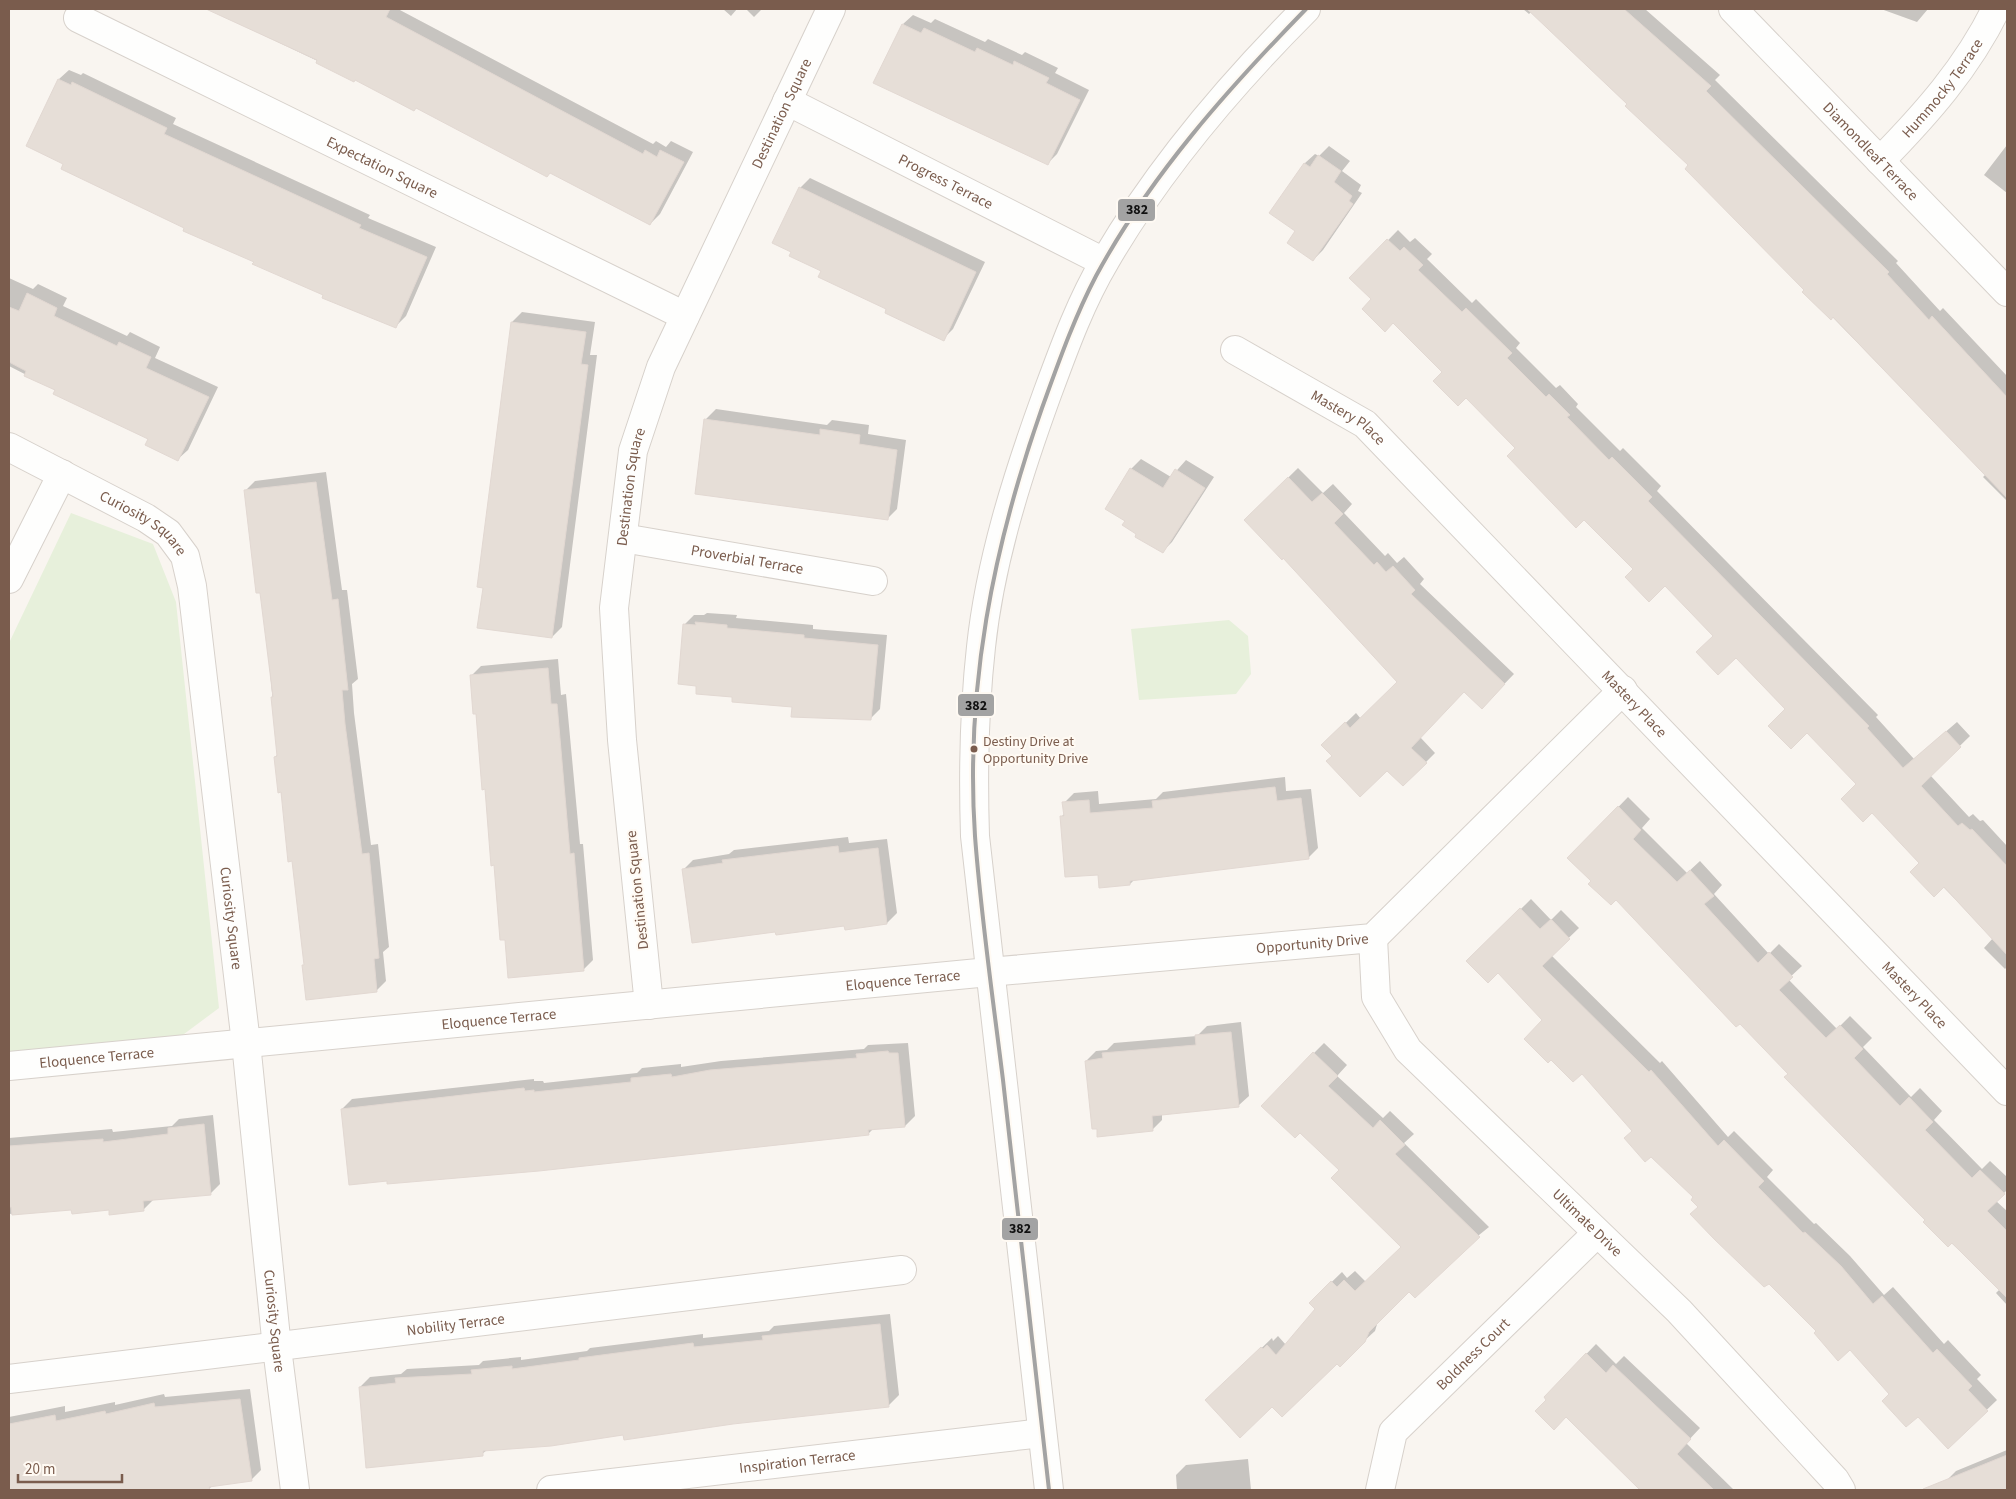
<svg xmlns="http://www.w3.org/2000/svg" width="2016" height="1499" font-family="'Source Sans 3',sans-serif">
  <style>
    .green { fill: #e7f0db }
    .shadow { fill: #0003 }
    .building { fill: #e6ded7; stroke: #e2d8d2 }
    .lines { fill: none; stroke-linecap: round; stroke-linejoin: round }
    .minor-casing { stroke: #d7d1cb; stroke-width: 30 }
    .minor { stroke: #fefefd; stroke-width: 28 }
    .bus-1-casing { stroke: #fffaf3; stroke-width: 8 }
    .bus-1 { stroke: #a3a3a3; stroke-width: 4 }
    .bus-dot { fill: #7a5c4d; stroke: #fffaf3; stroke-width: 2 }
    .labels { text-anchor: middle; stroke-width: 4; stroke-linejoin: round; paint-order: stroke }
    .bus-label { font-size: 14px; fill: #7a5c4d; stroke: #fffaf3; text-anchor: start }
    .street-label { font-size: 15px; fill: #7a5c4d; stroke: #fffaf3 }
    .line-badge { stroke: #fffaf3; stroke-width: 2 }
    .pale-badge-label { font-size: 14px; text-anchor: middle; font-weight: bold; fill: #111 }
  </style>
  <rect width="100%" height="100%" fill="#f9f5f0"/>
  <path class="green" d="M71,513l82,31 23,58 43,406 -43,32 -167,12v-409z
    M1229,620l19,16 3,38 -15,20 -97,6 -8,-71z"/>
  <path class="shadow" d="M208,9h190l255,135 3,-3 10,6 5,-6 22,11 -33,62 -10,10 -99,-52z
    M723,9h14l-6,7z
    M746,9h16l-8,8z
    M1523,9h122l75,66 -5,5 183,181 -2,2 44,48 3,-3 64,68v125l-24,-24 3,-3 -180,-184 -116,-125 -158,-154 -3,3z
    M1881,9h47l-11,13z
    M913,15l18,8 4,-4 50,23 3,-3 34,16 3,-3 33,16 -3,5 34,17 -32,64 -10,10 -144,-140z
    M69,70l12,5 2,-2 93,45 -3,6 197,91 -2,3 68,29 -30,69 -10,10 -72,-31 -138,-67 -122,-65 -5,-84z
    M2007,145v48l-23,-18z
    M1329,146l21,15 -8,10 19,14 -3,6 4,2 -39,57 -10,10 -16,-29 -26,-18 34,-50 10,-9 4,2z
    M810,178l175,84 -32,67 -10,10 -121,-69 -22,-82z
    M1398,230l12,12 5,-4 17,16 -5,5 45,44 4,-4 44,44 -4,5 40,40 4,-3 18,19 -2,3 44,44 3,-3 38,38 -4,5 221,224 -2,2 38,42 43,-37 13,14 -40,39 39,42 4,-3 7,7 3,-1 24,26v121l-2,2 -21,-21 9,-10 -73,-75 -62,-79 -193,-200 -30,-15 -284,-291z
    M9,278l24,11 5,-5 29,14 -4,8 64,30 3,-4 30,15 -5,11 63,29 -30,63 -10,9 -29,-21 -140,-72z
    M522,312l73,10 -5,33h7l-35,272 -10,10 -40,-315z
    M716,409l111,16 5,-5 37,5 -1,9 38,6 -9,69 -10,10 -181,-100z
    M1141,459l30,18 15,-17 28,17 -42,65 -10,10 -24,-19 -12,-12 5,-52z
    M1298,468l25,25 10,-9 19,20 -8,9 41,43 3,-3 9,10 7,-6 20,22 -4,5 94,90 -32,33 -18,-16 -44,46 15,16 -32,32 -16,-16 -54,-13 -10,-11 33,-32 5,6 38,-37 -116,-125 -38,-37z
    M326,472l16,118h5l11,89 -6,5 2,29 17,132 7,-1 11,103 -6,5 3,29 -10,10 -70,-27 -13,-104 -18,-103 3,-3 -16,-163 -17,-100 10,-10z
    M707,613l30,2 -1,3 77,7v4l74,6 -7,74 -10,10 -137,-23 -36,-11 -13,-60 10,-10h10z
    M558,659l3,36 5,-1 14,150h3l10,116 -10,10 -77,-32 -35,-262 10,-10z
    M1285,777l1,14 25,-2 7,59 -10,10 -173,21 -5,5 -31,-11 -38,-56 4,-4 -1,-10 10,-10 24,-2 1,13 57,-5 7,-7z
    M1628,797l22,22 -8,9 45,45 13,-12 22,24 -8,9 55,60 10,-10 23,22 -14,13 49,50 13,-13 22,22 -9,9 48,50 9,-9 22,23 -8,9 48,49 8,-8 17,16v13l-11,11 11,10v94l-11,-12 4,-4 -73,-69 -137,-147 -174,-174 -24,-18 -23,-23z
    M848,837l1,6 38,-4 10,74 -10,10 -110,7 -94,-60 10,-10 36,-6 5,-4z
    M1531,899l20,21 10,-10 18,18 -28,27 109,108 2,-2 66,76 6,-6 39,39 -6,7 47,47 2,-1 34,33 34,39 9,-8 51,57 4,-4 33,35 -4,4 20,21 -49,47 -30,-32 -28,-21 -40,-45 -32,-18 -49,-49 -70,-75 -4,-10 -61,-66 -90,-111 -46,-48 -30,-11z
    M1241,1022l8,74 -10,9 -77,9v6l-10,10 -66,-69 10,-10 11,-1 7,-7 83,-7 10,-10z
    M908,1043l7,73 -10,10 -32,3 -5,5 -526,-25 10,-10 182,-20v2h9l1,2 93,-10 5,-5 39,-4v3l40,-6 143,-12 4,-4z
    M1324,1043l23,22 -10,11 46,42 7,-7 24,23 -10,9 85,84 -80,64 -31,30 -3,10 -11,10 -27,21 -65,43 -55,-14 55,-53 1,3 5,-5 8,9 30,-36 -6,-6 32,-31 5,6 8,-7 11,11 36,-35 -61,-77 -27,-117z
    M213,1115l7,69 -10,10 -57,6 -10,10 -70,-1 -64,5v-76l103,-9 1,3 59,-6 7,-7z
    M890,1314l9,81 -10,10 -402,45 -5,4 -122,-67 10,-10 31,-3 6,-5 72,-4 4,-4 38,-4v3l66,-9 3,-3 113,-14v4l66,-7 5,-5z
    M1596,1344l20,20 8,-8 76,72 -14,15 48,47h-92l-94,-90 -3,-3z
    M250,1389l11,81 -10,10 -38,5 -4,4 -9,1h-191v-73l56,-11v6l50,-10v3l49,-11 1,3z
    M2007,1450v40h-57l-4,-9 10,-10z
    M1248,1459l3,31h-74l-1,-15 10,-10z"/>
  <path class="building" d="M206,9h184l-4,8 257,137 2,-4 12,7 3,-7 24,12 -34,63 -100,-52 -3,4 -131,-69 -2,3 -59,-31 -1,2 -38,-19 1,-3z
    M1527,9h97l87,77 -5,5 183,181 -2,2 42,46 3,-4 75,81v101l-174,-181 -2,3 -29,-28 2,-2 -119,-121 3,-4 -63,-59 2,-2z
    M902,24l19,9 3,-5 51,24 2,-4 36,17 1,-4 35,17 -3,5 34,17 -32,65 -175,-82z
    M58,79l13,6 1,-3 95,46 -3,6 197,91 -2,3 68,29 -31,71 -74,-30 1,-3 -71,-31 2,-2 -71,-31 1,-3 -123,-59 2,-5 -37,-18z
    M1318,155l23,16 -7,11 18,14 -3,5 4,3 -40,57 -26,-18 8,-12 -26,-18 35,-50 6,4z
    M799,187l177,85 -32,69 -59,-28 1,-4 -68,-32 3,-6 -32,-15 2,-4 -19,-9z
    M1387,239l13,12 4,-4 19,18 -5,5 44,42 4,-4 46,45 -5,5 39,39 3,-3 21,21 -3,2 42,43 3,-3 40,40 -4,4 221,225 -2,2 36,40 43,-37 15,16 -40,39 37,40 4,-3 8,7 2,-1 35,37v89l-63,-68 -10,10 -24,-25 9,-9 -47,-50 -9,9 -22,-23 15,-15 -49,-51 -16,16 -23,-23 17,-17 -49,-51 -18,17 -22,-23 17,-16 -48,-50 -16,16 -24,-25 8,-8 -49,-49 -8,8 -69,-72 8,-8 -49,-50 -8,8 -25,-25 9,-9 -49,-49 -8,9 -23,-23 9,-10 -22,-21z
    M27,293l30,15 -3,8 63,30 2,-4 32,15 -5,11 63,29 -31,64 -33,-16 3,-6 -95,-45 2,-4 -31,-14 2,-5 -17,-9v-55l10,4z
    M511,322l75,10 -5,32 7,1 -36,273 -75,-10 6,-40 -6,-1z
    M704,419l116,16v-6l40,6 -1,9 38,6 -9,70 -193,-26z
    M1130,468l33,20 12,-19 30,19 -42,65 -28,-16 1,-3 -14,-9 3,-4 -20,-12z
    M1288,477l24,25 10,-9 21,21 -9,9 40,42 3,-3 9,10 7,-6 22,24 -4,4 94,90 -23,25 -18,-17 -53,56 16,15 -24,23 -16,-15 -27,26 -34,-36 6,-5 -11,-11 24,-23 5,6 47,-46 -114,-124 -1,2 -38,-40z
    M316,482l16,118 6,-1 10,91h-6l3,34 17,130 7,-1 10,105 -5,1 3,33 -71,8 -4,-35h2l-12,-104 -4,1 -7,-70 -3,1 -4,-36 3,-1 -6,-59h2l-13,-104h-4l-12,-103z
    M695,622l32,3v3l77,7v3l74,7 -7,75 -80,-3 1,-10 -60,-5v-5l-36,-3v-8l-18,-2 5,-60 13,1z
    M548,668l3,36h6l13,150 4,-1 10,118 -76,7 -3,-38h-5l-6,-75 -3,1 -6,-77 -3,1 -6,-76h-3l-3,-39z
    M1275,787l2,14 24,-3 8,61 -179,22v4l-31,3 -1,-13 -33,2 -5,-61h4l-2,-14 27,-2 1,13 63,-5 -1,-7z
    M1618,806l23,24 -8,9 44,43 13,-12 24,26 -10,8 54,59 11,-11 24,25 -14,13 47,48 14,-13 23,24 -9,9 46,48 9,-9 24,25 -8,8 47,48 8,-8 25,24 -18,17 20,20v67l-55,-55 -4,4 -25,-25 2,-2 -141,-143 4,-3 -48,-50 -4,3 -120,-127 -5,5 -23,-21 3,-3 -24,-23z
    M838,846l1,7 39,-5 9,76 -42,6 -1,-4 -68,9 -1,-3 -83,11 -10,-74 41,-6 -1,-3z
    M1520,908l20,21 11,-10 19,20 -28,27 107,106 2,-2 67,76 6,-6 40,41 -6,6 45,46 2,-1 36,34 32,38 9,-8 51,57 4,-4 35,37 -4,4 20,21 -40,38 -30,-32 -12,10 -24,-26 7,-7 -39,-44 -12,11 -24,-28 2,-2 -47,-47 -5,3 -49,-47 -25,-26 8,-7 -7,-7 2,-3 -42,-40 -6,5 -21,-24 8,-7 -50,-57 -9,8 -22,-22 -3,3 -24,-24 18,-19 -44,-47 -10,10 -22,-22z
    M1231,1032l8,75 -87,9 1,15 -56,6v-8h-5l-7,-68 18,-3 -1,-5 94,-8 -1,-10z
    M888,1051l1,2h9l7,74 -37,3 1,5 -330,36 -152,13v-3l-38,4 -8,-76 183,-21 1,3 9,-1v2l97,-10v-4l40,-4 1,3 38,-7 147,-12 -1,-4z
    M1313,1052l25,24 -10,10 45,42 7,-8 25,25 -10,9 85,83 -65,61 -6,-6 -40,40 -4,10 -25,25 -3,-3 -55,53 -10,-10 -32,31 -35,-38 56,-53 2,2 4,-4 9,10 39,-46 -6,-6 22,-22 6,6 7,-7 11,11 46,-44 -70,-69 8,-8 -39,-37 -5,5 -34,-32z
    M204,1124l7,71 -68,6 1,10 -35,4v-5l-37,4 -1,-4 -59,5 -1,-8h-2v-61l94,-7v3l65,-8v-6z
    M880,1324l9,83 -156,17 -109,16 -1,-5 -72,11 -68,5v5l-117,12 -7,-81 37,-4 -1,-5 77,-4 -1,-4 41,-4v3l67,-9v-2l114,-15 1,4 69,-7 -1,-4z
    M1586,1353l20,20 7,-8 78,74 -14,15 37,36h-74l-74,-73 -12,13 -19,-19 11,-11 -2,-3z
    M240,1399l12,82 -43,6 1,3h-201v-66l46,-9 1,6 49,-10 1,3 48,-11 1,4z
    M2007,1455v35h-83l-1,-1z"/>
  <g class="lines">
    <g class="minor-casing">
      <g id="minor">
        <path id="s1" d="M1733,9l274,283"/>
        <path id="s2" d="M78,18l607,298"/>
        <path id="s3" d="M787,101l317,161"/>
        <path id="s4" d="M1880,161c46,-47 87,-93 116,-152"/>
        <path id="s5" d="M1235,350l130,74 642,667"/>
        <path id="s6" d="M9,447l137,71 22,15 17,23 7,30 54,457 31,305 18,142"/>
        <path id="s7" d="M623,538l250,43"/>
        <path d="M9,579l53,-105"/>
        <path id="s8" d="M1373,938l3,59 32,53 271,261 156,169 6,10"/>
        <path id="s9" d="M649,1005l-27,-265 -8,-132 19,-157 28,-84 170,-358"/>
        <path id="s10" d="M9,1066l980,-94 384,-34 250,-248"/>
        <path id="s11" d="M9,1379l893,-109"/>
        <path id="s12" d="M551,1490l491,-57"/>
        <path d="M1049,1490l-74,-654c-2,-63 -1,-126 6,-189 9,-85 36,-170 65,-250 17,-46 34,-94 59,-136 54,-93 125,-176 201,-252"/>
        <path id="s13" d="M1380,1490l13,-58 203,-198"/>
      </g>
    </g>
    <use href="#minor" class="minor"/>
    <g class="bus-1-casing">
      <path id="bus-1" d="M1049,1490c-15,-137 -31,-273 -46,-410 -10,-81 -22,-163 -28,-244 -10,-148 18,-289 67,-428 16,-44 32,-90 54,-132 54,-100 131,-186 210,-267"/>
    </g>
    <use href="#bus-1" class="bus-1"/>
  </g>
  <circle class="bus-dot" cx="974" cy="749" r="4.5"/>
  <g class="labels">
    <g class="bus-label">
      <text x="983" y="746">Destiny Drive at<tspan x="983" dy="17">Opportunity Drive</tspan></text>
    </g>
    <g class="street-label">
      <text dy="5" stroke="none"><textPath href="#s4" startOffset="96">Hummocky Terrace</textPath></text>
      <text dy="5" stroke="none"><textPath href="#s9" startOffset="926">Destination Square</textPath></text>
      <text dy="5" stroke="none"><textPath href="#s1" startOffset="198">Diamondleaf Terrace</textPath></text>
      <text dy="5" stroke="none"><textPath href="#s2" startOffset="339">Expectation Square</textPath></text>
      <text dy="5" stroke="none"><textPath href="#s3" startOffset="178">Progress Terrace</textPath></text>
      <text dy="5" stroke="none"><textPath href="#s5" startOffset="132">Mastery Place</textPath></text>
      <text dy="5" stroke="none"><textPath href="#s9" startOffset="521">Destination Square</textPath></text>
      <text dy="5" stroke="none"><textPath href="#s6" startOffset="155">Curiosity Square</textPath></text>
      <text dy="5" stroke="none"><textPath href="#s7" startOffset="126">Proverbial Terrace</textPath></text>
      <text dy="5" stroke="none"><textPath href="#s5" startOffset="538">Mastery Place</textPath></text>
      <text transform="translate(637 890) rotate(-96)" y="5">Destination Square</text>
      <text dy="5" stroke="none"><textPath href="#s6" startOffset="575">Curiosity Square</textPath></text>
      <text dy="5" stroke="none"><textPath href="#s10" startOffset="1309">Opportunity Drive</textPath></text>
      <text dy="5" stroke="none"><textPath href="#s10" startOffset="898">Eloquence Terrace</textPath></text>
      <text dy="5" stroke="none"><textPath href="#s5" startOffset="942">Mastery Place</textPath></text>
      <text dy="5" stroke="none"><textPath href="#s10" startOffset="492">Eloquence Terrace</textPath></text>
      <text dy="5" stroke="none"><textPath href="#s10" startOffset="88">Eloquence Terrace</textPath></text>
      <text dy="5" stroke="none"><textPath href="#s8" startOffset="370">Ultimate Drive</textPath></text>
      <text dy="5" stroke="none"><textPath href="#s6" startOffset="980">Curiosity Square</textPath></text>
      <text dy="5" stroke="none"><textPath href="#s11" startOffset="450">Nobility Terrace</textPath></text>
      <text dy="5" stroke="none"><textPath href="#s13" startOffset="171">Boldness Court</textPath></text>
      <text dy="5" stroke="none"><textPath href="#s12" startOffset="248">Inspiration Terrace</textPath></text>
    </g>
  </g>
  <g class="line-badge">
    <rect x="1117" y="198" width="39" height="24" rx="5" fill="#a3a3a3"/>
    <rect x="957" y="693" width="38" height="24" rx="5" fill="#a3a3a3"/>
    <rect x="1001" y="1217" width="38" height="24" rx="5" fill="#a3a3a3"/>
  </g>
  <g class="pale-badge-label">
    <text x="1137" y="214">382</text>
    <text x="976" y="710">382</text>
    <text x="1020" y="1233">382</text>
  </g>
  <rect width="2016" height="1499" fill="none" stroke="#7a5c4d" stroke-width="20"/>
  <path d="M18 1474v8h104v-8" fill="none" stroke="#7a5c4d" stroke-width="2.5"/>
  <text x="25" y="1474" font-size="15" fill="#7a5c4d" stroke="#fffaf3" stroke-width="4" paint-order="stroke">20 m</text>
</svg>
